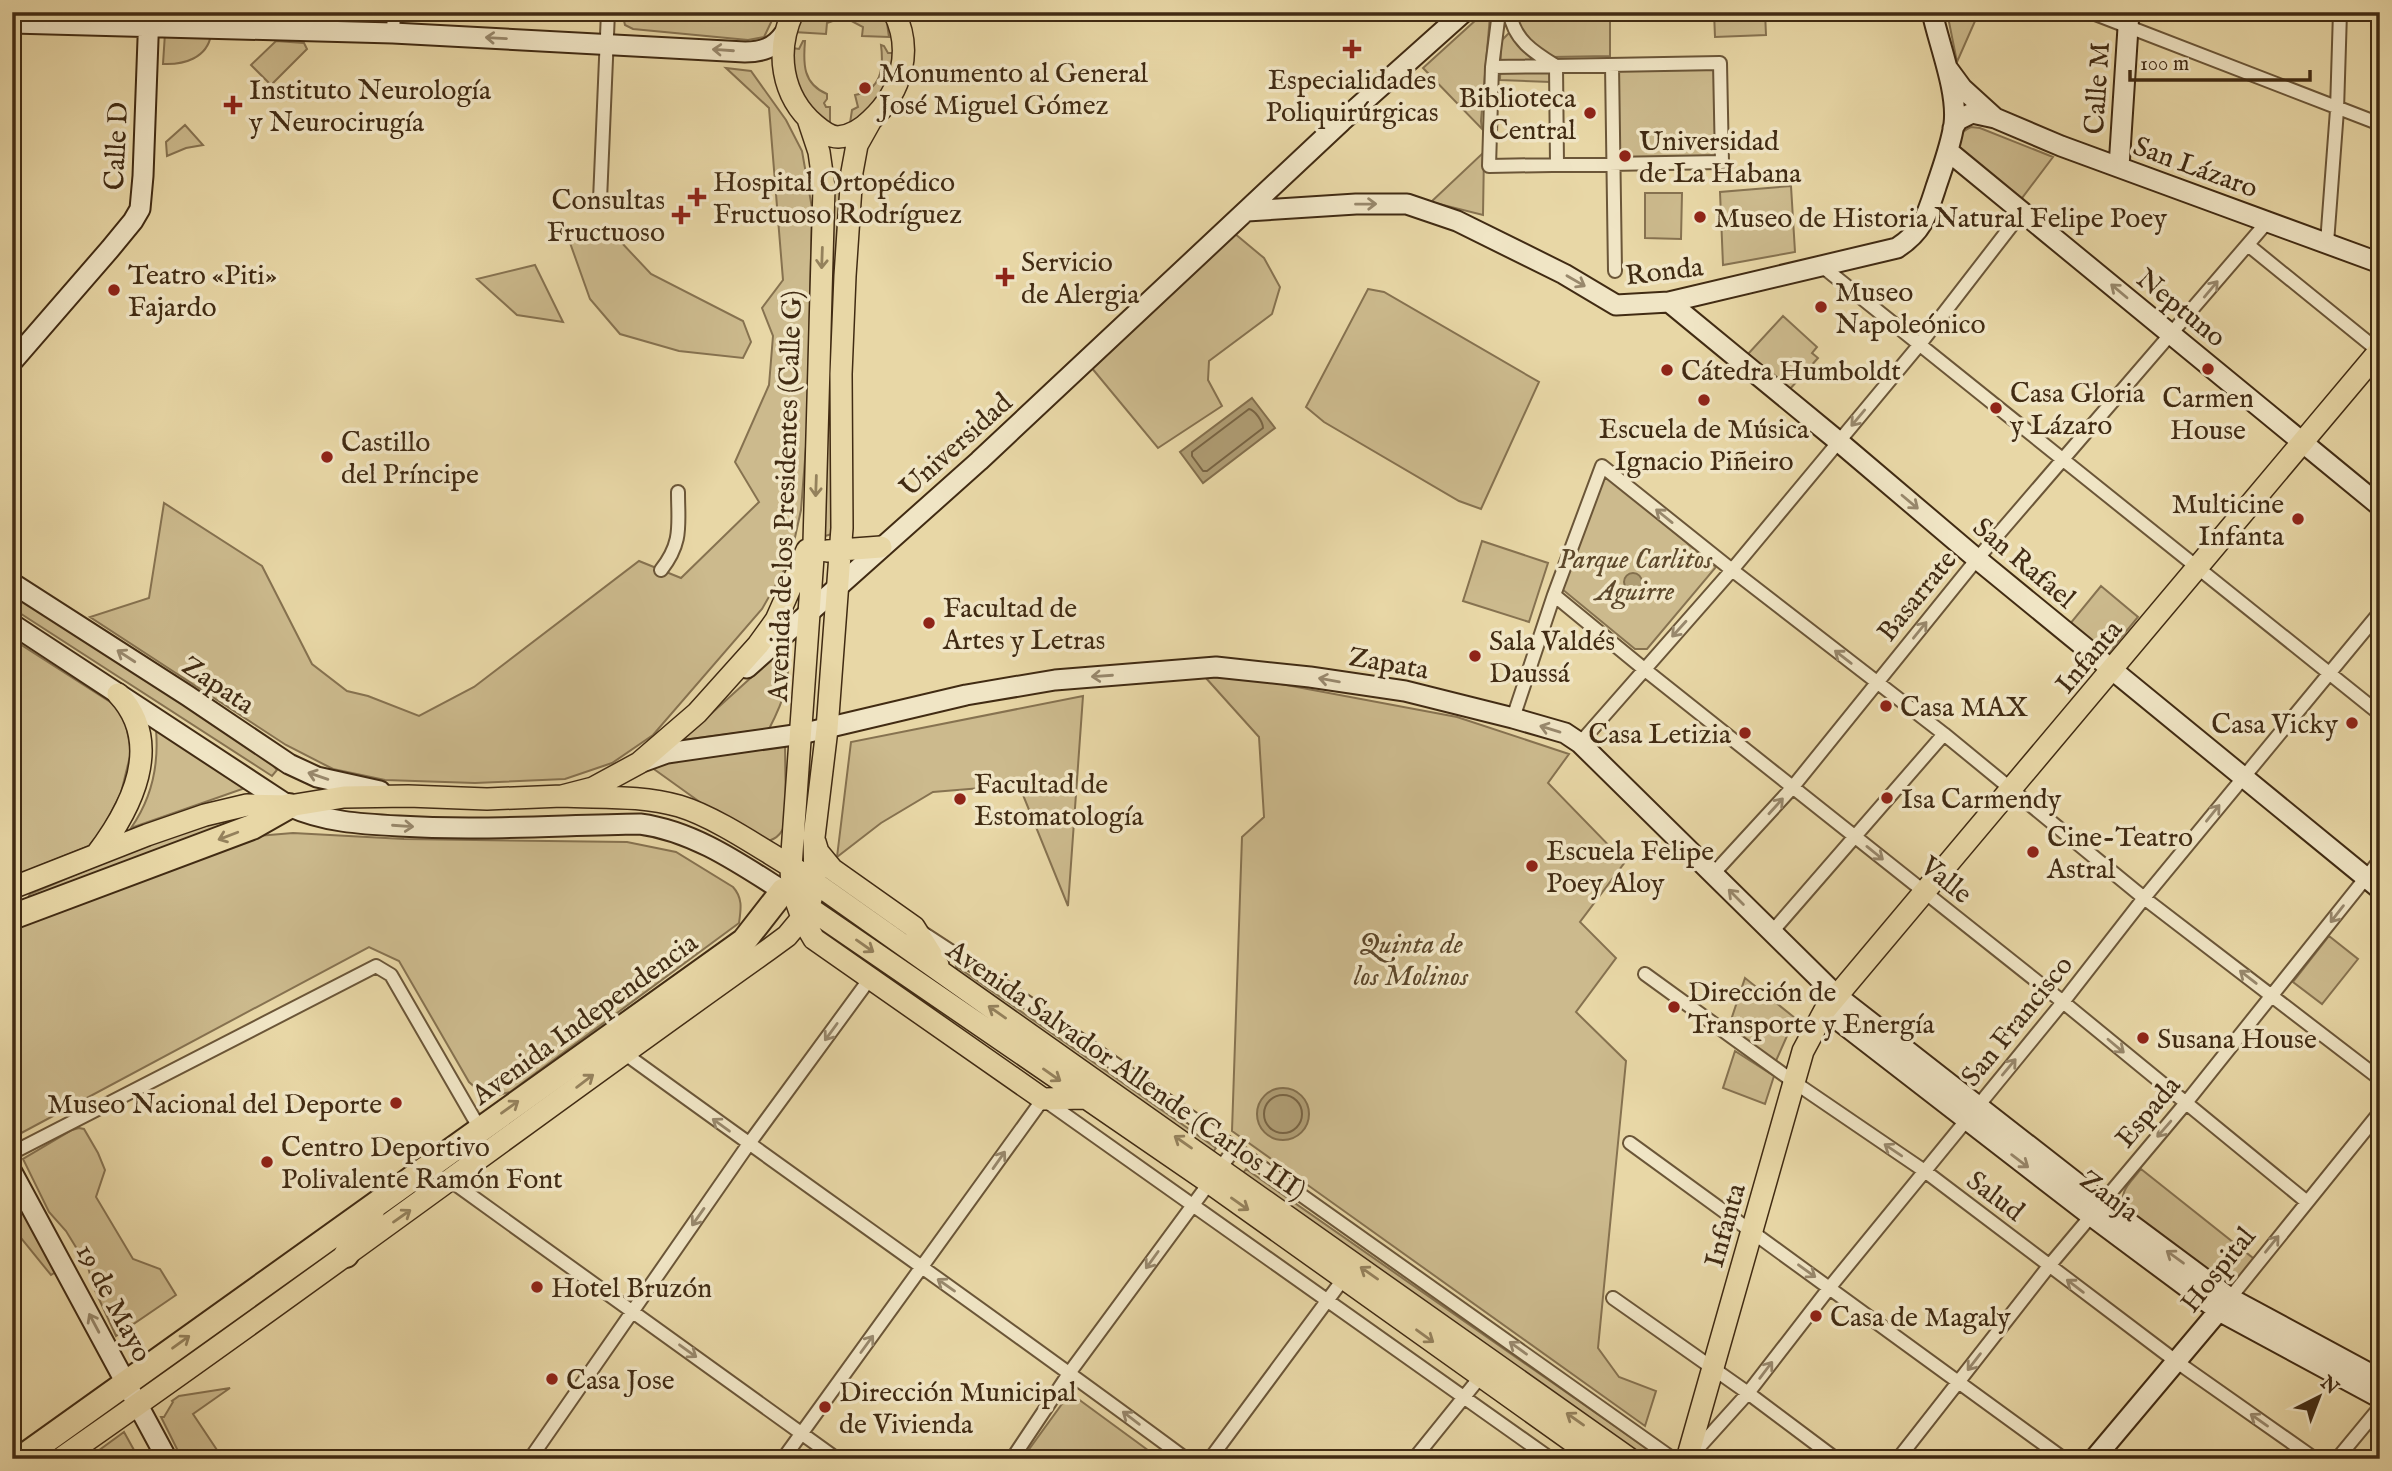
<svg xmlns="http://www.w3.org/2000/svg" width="2392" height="1471" font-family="'IM FELL English',serif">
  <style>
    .green { fill: #ccba8d; stroke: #867250; stroke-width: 2 }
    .water { fill: #af9d74; stroke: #836f4d; stroke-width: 2 }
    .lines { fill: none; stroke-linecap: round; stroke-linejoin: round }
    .shore { stroke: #786444; stroke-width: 2 }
    .street-casing { stroke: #6b5638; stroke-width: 16 }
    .secondary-casing { stroke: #412b13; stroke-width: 23 }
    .primary-casing { stroke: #412b13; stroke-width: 24 }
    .highway-casing { stroke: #412b13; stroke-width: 28 }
    .street { stroke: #f0e5c5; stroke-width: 12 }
    .secondary { stroke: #f0e5c5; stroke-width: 19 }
    .primary { stroke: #e8d7a6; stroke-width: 21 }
    .highway { stroke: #e8d7a6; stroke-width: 24 }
    .oneway { stroke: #98886c }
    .oneway2 { stroke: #94815c }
    .poi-dot { fill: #8f2418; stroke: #f0e5c5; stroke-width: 2.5 }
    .labels { text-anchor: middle; stroke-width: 7; stroke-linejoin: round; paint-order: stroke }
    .poi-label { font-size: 28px; fill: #412b13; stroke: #f0e5c5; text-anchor: start }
    .street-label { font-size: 28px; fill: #412b13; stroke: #f0e5c5 }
    .park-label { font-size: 28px; font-style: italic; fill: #5d482b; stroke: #f0e5c5 }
  </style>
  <rect width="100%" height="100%" fill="#e8d7a6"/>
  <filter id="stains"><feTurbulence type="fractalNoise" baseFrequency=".00286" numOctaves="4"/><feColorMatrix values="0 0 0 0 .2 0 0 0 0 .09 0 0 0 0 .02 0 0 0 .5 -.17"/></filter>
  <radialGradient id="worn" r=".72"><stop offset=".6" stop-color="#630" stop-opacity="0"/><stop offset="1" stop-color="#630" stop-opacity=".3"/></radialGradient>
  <path class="green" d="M622,12h154l-12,25 -16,3 -115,-11 -8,-4z
    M802,12h78l7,11 2,14 -27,-1 1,-9 -19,-10 -17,6 -1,11 -32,-2z
    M1518,12h92v44l-59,1 -1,25 -50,-2 1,-39 14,-14z
    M1714,12h51l1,23 -51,2z
    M1947,12h32l-22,50z
    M1490,16l-9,105 1,8 -59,-61 54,-49z
    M165,33l46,2c-4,23 -27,30 -48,29z
    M276,41l28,2 3,6 -36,36 -20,-20z
    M803,41h2c-2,23 -2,43 22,53v5l-3,4 2,4h4v16c-32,-19 -37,-39 -38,-75l7,1z
    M881,45l3,1 4,7h6c-4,36 -15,50 -44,70l2,-13 6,-3 -3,-12c26,-5 29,-26 26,-50z
    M1720,63l2,99 -108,1 -2,-98z
    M726,68l25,3 35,49 16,31 10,57 -5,226 -6,76 -11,50 -28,49 -109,126 -41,28 -47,16 -90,4 -90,-3 -52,-11 -47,-24 -196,-128 59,-19 15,-95 98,63 50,98 35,27 21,5 51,20 55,-29 165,-126 42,17 78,-76 -24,-40 34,-77 4,-49 -11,-28 21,-28 -14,-172z
    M185,125l18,20 -17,3 -19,8 -1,-14z
    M1971,127l9,1 73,29 -34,45 -61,-48c-2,-15 0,-21 13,-27z
    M1484,152l-1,63 -52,-13z
    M835,175l7,6 -9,181 -4,4 3,-189z
    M1791,186l4,66 -72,13 -3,-73z
    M1645,193h37l-1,46 -36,-1z
    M605,225l46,49 92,47 8,21 -8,16 -64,-7 -59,-17 -30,-35 -21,-59z
    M1228,228l36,30 16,29 -8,27 -63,47 -1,19 14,26 -64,42 -72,-87z
    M535,265l28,57 -46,-7 -40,-36z
    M1368,289l16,3 155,90 -58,127 -22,-8 -135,-79 -18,-15z
    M1783,316l34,31 -5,6 6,5 -29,32 -41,-36z
    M829,385h4l-1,149 -7,2 -3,-6 3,-142z
    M1605,475l111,92 -69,82h-12l-73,-60z
    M1482,541l66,22 -19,59 -66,-21z
    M2101,586l37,31 -32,39 -37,-31z
    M12,591l251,162 14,17 -5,6 -260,-168z
    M12,639l106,68 8,17 5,28 -10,41 -19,37 -13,16 -77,31z
    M787,645c4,35 -2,53 -18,84l-87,11z
    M1205,677l49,2 203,38 112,37 -21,29 77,79 -45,60 36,36 -40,54 50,49 -28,287 21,29 37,14 -11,35 -413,-295 10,-294 22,-20 -5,-80z
    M1083,696l-15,210 -49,-121 -86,7 -52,31 -44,34 14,-115z
    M156,730l92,57 -117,41c21,-30 28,-62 25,-98z
    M785,744l1,76c-4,17 -12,21 -29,23l-106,-76 9,-4z
    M257,812l-233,93 6,-11c74,-31 148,-64 227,-82z
    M293,833l111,6 223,3 49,10 57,35c10,11 8,22 6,36l-229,169 -23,6 -18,-16 -70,-121 -30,-14 -357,191v-209l232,-92z
    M2329,936l29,23 -36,45 -29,-22z
    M956,966l260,182 -6,8 -251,-175z
    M1745,978l50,40 -20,45 -47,-34z
    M1735,1051l39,25 -9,28 -42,-16z
    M79,1128l5,1 14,24 7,17 -9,27 37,62 27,10 16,26 -60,41 -23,-50 -5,-19 -22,-36 -17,-19 -26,-53 49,-29z
    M1246,1169l416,290h-19l-403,-282z
    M2141,1169l117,93 -28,36 -105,-87c-8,-19 5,-28 16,-42z
    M12,1192l47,78 -8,5 -39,-48z
    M341,1239l-13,19 -187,131 -2,-5z
    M230,1388l-37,26 30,45h-41l-21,-42h3l9,-15 -1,-1 7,-5z
    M1070,1393l90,66h-138z
    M124,1432l15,27h-52z"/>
  <path class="water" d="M1252,398l23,30 -72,55 -23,-31z
    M1624 582a9 9 0 1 1 18 0a9 9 0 1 1-18 0Z
    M1257 1114a26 26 0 1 1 52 0a26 26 0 1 1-52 0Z"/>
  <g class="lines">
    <path class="shore" d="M1249,409c6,1 14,13 14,19l-56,43h-4l-11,-15v-4z
      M1264 1114a19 19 0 1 1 38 0a19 19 0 1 1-38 0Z"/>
    <g class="street-casing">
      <path id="street" d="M1510,12c3,28 25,41 46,54l1,98
        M2090,12l290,112
        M393,33l1,-21
        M1612,65l3,206
        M1492,67l228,-4 2,99 -233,4 3,-99 7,-55
        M600,200l8,-188
        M2327,243l10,-133 3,-98
        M2248,245l132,107
        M1823,267l557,447
        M661,570c22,-28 17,-45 17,-78
        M1554,595l90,74 419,333 244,200
        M1513,718l41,-123 48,-129 130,104 212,164 200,164 236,181
        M1580,743l152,-173 188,-226 102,-132
        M1713,874l79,-86 185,-229 291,-338
        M923,933l78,51 234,164 438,311
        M1771,933l173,-199
        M1645,974l149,108 132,90 251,190 138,97
        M624,1053c187,136 376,268 562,406
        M1630,1143l434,316
        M12,1153l364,-187 15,9 89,154
        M451,1181l386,278
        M1613,1298l135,95 88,66
        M2230,1298l150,-186
        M1692,1455l56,-62 82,-106 233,-285 81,-104 236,-286
        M530,1459l218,-314 123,-168
        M783,1459l260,-360 508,360
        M1012,1459l58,-87 165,-224
        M1210,1459l134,-181
        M1414,1459l67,-83
        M1898,1459l151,-193 136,-162 195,-244
        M2337,1459l43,-52"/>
    </g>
    <g class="secondary-casing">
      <path id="secondary" d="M12,23l381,10 352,19c17,0 29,-4 39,-18
        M1948,69l14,19 33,30
        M1953,128l5,-8 14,-7 23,5 66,28 319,117
        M1948,151l432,355
        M2119,167l10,-155
        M1247,211l109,-7h51l50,17 107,53 52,31 53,-3 228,-54c26,-17 30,-33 39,-61 7,-21 15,-42 18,-63 4,-33 -15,-79 -22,-112
        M1669,302l169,139 139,118 403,330
        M12,362l98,-113 23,-28 7,-12 3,-33 6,-164
        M12,583l176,113 101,68 28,13 63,14
        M12,624l277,182c35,16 72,18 110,20 81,5 160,-1 241,-2 53,7 99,39 143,67
        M747,668l232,-207 363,-340 122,-109
        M642,762l25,-9 134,-19 165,-39 89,-15 161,-13 94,10 95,14 108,27 52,15 15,10 257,253 264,206 129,96 150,81
        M1825,1010l265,205 129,96 161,87
        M12,1172l155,287
        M2094,1459l133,-158"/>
    </g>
    <g class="primary-casing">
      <path id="primary" d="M793,12c-18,39 -12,84 22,113 7,6 14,12 23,12 14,-1 24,-8 33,-17 31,-29 42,-70 23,-108
        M808,119l11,33 5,35 -10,356 -23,324c0,27 9,50 23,72l229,160 41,-1
        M827,551l54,-4
        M562,796c39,2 79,-1 117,10 37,11 84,44 118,64l833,589
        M815,842l3,10 14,17 82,58 24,38
        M96,855c35,-46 69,-111 22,-161
        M12,888l135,-53 58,-20 42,-10 42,1 55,-9 64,-1 79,3 75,-3 31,-8 46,-25 58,-50 61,-68 18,-25 31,-70
        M799,901l411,282 387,276
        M60,1459c239,-166 471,-341 708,-509l19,-14 15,-18 7,-11 6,-24 -1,-46 13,-108 15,-201 -1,-154 4,-98 7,-104 5,-27 14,-25
        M1687,1459l116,-408 22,-41 555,-660"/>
    </g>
    <g class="highway-casing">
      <path id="highway" d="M12,917l240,-90 37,-21
        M346,1255l26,-44
        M20,1459l724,-518 39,-50"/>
    </g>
    <use href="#street" class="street"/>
    <use href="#secondary" class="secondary"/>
    <use href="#primary" class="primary"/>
    <use href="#highway" class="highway"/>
  </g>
  <defs><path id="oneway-shaft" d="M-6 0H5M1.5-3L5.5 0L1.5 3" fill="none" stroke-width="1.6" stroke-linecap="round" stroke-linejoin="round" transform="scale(1.75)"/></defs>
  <g class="oneway">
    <use href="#oneway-shaft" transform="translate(496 38) rotate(-177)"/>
    <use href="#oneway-shaft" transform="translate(723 50) rotate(-176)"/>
    <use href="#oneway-shaft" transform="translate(1366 204) rotate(-1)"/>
    <use href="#oneway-shaft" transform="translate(1576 281) rotate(30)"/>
    <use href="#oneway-shaft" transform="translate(2211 289) rotate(-50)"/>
    <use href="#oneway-shaft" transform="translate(2119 291) rotate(-140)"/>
    <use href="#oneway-shaft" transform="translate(1858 418) rotate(130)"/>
    <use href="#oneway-shaft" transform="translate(1910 502) rotate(40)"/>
    <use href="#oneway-shaft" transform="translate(1664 516) rotate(-141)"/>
    <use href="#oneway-shaft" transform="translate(1679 629) rotate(132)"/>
    <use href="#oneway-shaft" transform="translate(1920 630) rotate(-51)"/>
    <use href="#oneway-shaft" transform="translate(126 656) rotate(-147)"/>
    <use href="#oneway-shaft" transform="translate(1843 657) rotate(-142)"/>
    <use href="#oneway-shaft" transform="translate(1102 676) rotate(176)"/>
    <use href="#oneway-shaft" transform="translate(1329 680) rotate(-170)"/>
    <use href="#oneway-shaft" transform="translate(1550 729) rotate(-163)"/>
    <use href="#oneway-shaft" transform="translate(318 776) rotate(-161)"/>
    <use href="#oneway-shaft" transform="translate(1776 806) rotate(-48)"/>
    <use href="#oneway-shaft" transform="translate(2213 813) rotate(-51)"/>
    <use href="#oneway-shaft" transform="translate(403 826) rotate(4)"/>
    <use href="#oneway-shaft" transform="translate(1875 853) rotate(39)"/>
    <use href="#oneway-shaft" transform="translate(1736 897) rotate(-135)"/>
    <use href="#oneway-shaft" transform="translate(2337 914) rotate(128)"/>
    <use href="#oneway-shaft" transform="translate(2248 977) rotate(-142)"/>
    <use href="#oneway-shaft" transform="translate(831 1032) rotate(126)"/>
    <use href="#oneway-shaft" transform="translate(2116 1046) rotate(40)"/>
    <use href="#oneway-shaft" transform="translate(2009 1067) rotate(-50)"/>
    <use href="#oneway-shaft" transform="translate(721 1125) rotate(-144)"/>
    <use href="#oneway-shaft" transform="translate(2164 1129) rotate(131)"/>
    <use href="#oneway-shaft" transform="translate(1893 1150) rotate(-146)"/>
    <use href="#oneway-shaft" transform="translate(999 1160) rotate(-55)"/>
    <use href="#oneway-shaft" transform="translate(2020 1161) rotate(37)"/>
    <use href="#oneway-shaft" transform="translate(698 1217) rotate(125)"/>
    <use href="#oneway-shaft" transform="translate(2272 1244) rotate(-51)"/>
    <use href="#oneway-shaft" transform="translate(2175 1257) rotate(-144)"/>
    <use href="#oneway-shaft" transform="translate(1152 1260) rotate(126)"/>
    <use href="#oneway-shaft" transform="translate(1807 1271) rotate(36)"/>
    <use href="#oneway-shaft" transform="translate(946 1285) rotate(-145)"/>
    <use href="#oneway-shaft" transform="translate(2075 1286) rotate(-143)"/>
    <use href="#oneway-shaft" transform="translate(94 1323) rotate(-118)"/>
    <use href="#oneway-shaft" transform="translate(867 1344) rotate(-54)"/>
    <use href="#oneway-shaft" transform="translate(1518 1348) rotate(-144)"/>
    <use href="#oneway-shaft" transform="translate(688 1351) rotate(36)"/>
    <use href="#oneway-shaft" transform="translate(1974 1362) rotate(128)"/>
    <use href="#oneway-shaft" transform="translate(1766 1370) rotate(-53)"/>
    <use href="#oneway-shaft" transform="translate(1131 1418) rotate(-143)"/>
    <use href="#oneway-shaft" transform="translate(2259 1420) rotate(-145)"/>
  </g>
  <g class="oneway2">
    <use href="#oneway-shaft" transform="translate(822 258) rotate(92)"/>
    <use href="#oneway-shaft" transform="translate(816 486) rotate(92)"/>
    <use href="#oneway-shaft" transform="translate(228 836) rotate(159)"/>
    <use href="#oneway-shaft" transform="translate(865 946) rotate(35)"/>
    <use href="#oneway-shaft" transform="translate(997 1012) rotate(-145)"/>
    <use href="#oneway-shaft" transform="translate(1052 1075) rotate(35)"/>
    <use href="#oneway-shaft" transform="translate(585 1081) rotate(-37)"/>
    <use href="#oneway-shaft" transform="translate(510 1107) rotate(-36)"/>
    <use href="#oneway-shaft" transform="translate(1183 1142) rotate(-145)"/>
    <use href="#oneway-shaft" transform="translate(1240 1204) rotate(35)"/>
    <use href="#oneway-shaft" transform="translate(402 1216) rotate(-35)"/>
    <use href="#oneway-shaft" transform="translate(1369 1273) rotate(-145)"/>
    <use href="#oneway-shaft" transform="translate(1425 1336) rotate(36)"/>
    <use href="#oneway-shaft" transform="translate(181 1342) rotate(-36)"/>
    <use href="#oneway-shaft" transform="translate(1575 1419) rotate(-145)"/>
  </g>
  <g class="poi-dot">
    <path d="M1348.5 38.5h7v7h7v7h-7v7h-7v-7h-7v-7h7z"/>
    <circle cx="865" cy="88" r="7"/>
    <path d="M229.5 94.5h7v7h7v7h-7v7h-7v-7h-7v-7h7z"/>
    <circle cx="1590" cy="113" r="7"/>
    <circle cx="1625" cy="156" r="7"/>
    <path d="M693.5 186.5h7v7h7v7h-7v7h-7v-7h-7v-7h7z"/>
    <path d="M677.5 204.5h7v7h7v7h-7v7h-7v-7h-7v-7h7z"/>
    <circle cx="1700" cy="217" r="7"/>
    <path d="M1001.5 266.5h7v7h7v7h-7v7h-7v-7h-7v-7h7z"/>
    <circle cx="114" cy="290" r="7"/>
    <circle cx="1821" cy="307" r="7"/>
    <circle cx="2208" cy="369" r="7"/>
    <circle cx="1667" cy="370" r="7"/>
    <circle cx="1704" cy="400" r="7"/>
    <circle cx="1996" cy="408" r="7"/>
    <circle cx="327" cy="457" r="7"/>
    <circle cx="2298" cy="519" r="7"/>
    <circle cx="929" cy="623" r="7"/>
    <circle cx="1475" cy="656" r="7"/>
    <circle cx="1886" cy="706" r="7"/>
    <circle cx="2352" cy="723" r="7"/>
    <circle cx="1745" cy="733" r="7"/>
    <circle cx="1887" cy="798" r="7"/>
    <circle cx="960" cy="799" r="7"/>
    <circle cx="2033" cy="852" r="7"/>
    <circle cx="1532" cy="866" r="7"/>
    <circle cx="1674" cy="1007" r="7"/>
    <circle cx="2143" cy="1038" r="7"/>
    <circle cx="396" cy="1103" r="7"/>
    <circle cx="267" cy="1162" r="7"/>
    <circle cx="537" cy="1287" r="7"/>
    <circle cx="1816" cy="1316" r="7"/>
    <circle cx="552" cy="1379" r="7"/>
    <circle cx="825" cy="1407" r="7"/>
  </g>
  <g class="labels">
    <g class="poi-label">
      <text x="879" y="82">Monumento al General<tspan x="879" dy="32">José Miguel Gómez</tspan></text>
      <text x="1352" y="89" text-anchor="middle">Especialidades<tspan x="1352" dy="32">Poliquirúrgicas</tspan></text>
      <text x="249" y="99">Instituto Neurología<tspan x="249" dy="32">y Neurocirugía</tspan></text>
      <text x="1576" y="107" text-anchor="end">Biblioteca<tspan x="1576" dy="32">Central</tspan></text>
      <text x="1639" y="150">Universidad<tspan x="1639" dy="32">de La Habana</tspan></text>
      <text x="713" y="191">Hospital Ortopédico<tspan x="713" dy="32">Fructuoso Rodríguez</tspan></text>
      <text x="665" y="209" text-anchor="end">Consultas<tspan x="665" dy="32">Fructuoso</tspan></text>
      <text x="1714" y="227">Museo de Historia Natural Felipe Poey</text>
      <text x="1021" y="271">Servicio<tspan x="1021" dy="32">de Alergia</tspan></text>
      <text x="128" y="284">Teatro «Piti»<tspan x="128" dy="32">Fajardo</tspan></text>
      <text x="1835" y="301">Museo<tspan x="1835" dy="32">Napoleónico</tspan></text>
      <text x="1681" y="380">Cátedra Humboldt</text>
      <text x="2010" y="402">Casa Gloria<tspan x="2010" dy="32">y Lázaro</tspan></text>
      <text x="2208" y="407" text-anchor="middle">Carmen<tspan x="2208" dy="32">House</tspan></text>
      <text x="1704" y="438" text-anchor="middle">Escuela de Música<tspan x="1704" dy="32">Ignacio Piñeiro</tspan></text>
      <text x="341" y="451">Castillo<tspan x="341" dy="32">del Príncipe</tspan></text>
      <text x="2284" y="513" text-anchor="end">Multicine<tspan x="2284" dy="32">Infanta</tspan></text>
      <text x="943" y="617">Facultad de<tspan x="943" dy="32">Artes y Letras</tspan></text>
      <text x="1489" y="650">Sala Valdés<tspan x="1489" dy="32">Daussá</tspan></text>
      <text x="1900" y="716">Casa MAX</text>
      <text x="2338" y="733" text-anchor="end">Casa Vicky</text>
      <text x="1731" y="743" text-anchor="end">Casa Letizia</text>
      <text x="974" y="793">Facultad de<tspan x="974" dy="32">Estomatología</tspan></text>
      <text x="1901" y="808">Isa Carmendy</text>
      <text x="2047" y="846">Cine-Teatro<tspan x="2047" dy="32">Astral</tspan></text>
      <text x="1546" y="860">Escuela Felipe<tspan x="1546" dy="32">Poey Aloy</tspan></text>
      <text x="1688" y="1001">Dirección de<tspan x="1688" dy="32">Transporte y Energía</tspan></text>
      <text x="2157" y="1048">Susana House</text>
      <text x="382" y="1113" text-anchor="end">Museo Nacional del Deporte</text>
      <text x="281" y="1156">Centro Deportivo<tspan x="281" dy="32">Polivalente Ramón Font</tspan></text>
      <text x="551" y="1297">Hotel Bruzón</text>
      <text x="1830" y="1326">Casa de Magaly</text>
      <text x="566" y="1389">Casa Jose</text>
      <text x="839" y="1401">Dirección Municipal<tspan x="839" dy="32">de Vivienda</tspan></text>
    </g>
    <g class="street-label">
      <text transform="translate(2096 88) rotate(-86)" y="10">Calle M</text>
      <text transform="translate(115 146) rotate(-87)" y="10">Calle D</text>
      <text transform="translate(2196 166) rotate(20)" y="10">San Lázaro</text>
      <text transform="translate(1664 270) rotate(-7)" y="10">Ronda</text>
      <text transform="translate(2182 307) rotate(39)" y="10">Neptuno</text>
      <text transform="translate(955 444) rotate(-42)" y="10">Universidad</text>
      <text transform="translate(784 496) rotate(-88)" y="10">Avenida de los Presidentes (Calle G)</text>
      <text transform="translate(2025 562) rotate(40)" y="10">San Rafael</text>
      <text transform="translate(1916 595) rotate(-51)" y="10">Basarrate</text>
      <text transform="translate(2088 656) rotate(-50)" y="10">Infanta</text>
      <text transform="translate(1389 662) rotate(10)" y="10">Zapata</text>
      <text transform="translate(219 684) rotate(34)" y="10">Zapata</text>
      <text transform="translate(1947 879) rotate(39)" y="10">Valle</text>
      <text transform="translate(584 1018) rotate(-36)" y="10">Avenida Independencia</text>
      <text transform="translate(2016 1020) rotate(-51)" y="10">San Francisco</text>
      <text transform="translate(1127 1069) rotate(35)" y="10">Avenida Salvador Allende (Carlos III)</text>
      <text transform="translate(2147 1111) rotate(-50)" y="10">Espada</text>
      <text transform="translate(1996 1195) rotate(37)" y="10">Salud</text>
      <text transform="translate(2110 1195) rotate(37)" y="10">Zanja</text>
      <text transform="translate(1724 1225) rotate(-74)" y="10">Infanta</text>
      <text transform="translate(2217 1269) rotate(-51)" y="10">Hospital</text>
      <text transform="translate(115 1302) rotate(62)" y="10">19 de Mayo</text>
    </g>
    <g class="park-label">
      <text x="1635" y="568">Parque Carlitos<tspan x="1635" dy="32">Aguirre</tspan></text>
      <text x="1411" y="953">Quinta de<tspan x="1411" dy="32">los Molinos</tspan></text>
    </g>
  </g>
  <rect width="2392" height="1471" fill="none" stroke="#e8d7a6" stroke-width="42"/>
  <rect x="14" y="14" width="2364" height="1443" fill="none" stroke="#412b13" stroke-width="3.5"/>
  <rect x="21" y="21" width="2350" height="1429" fill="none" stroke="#412b13" stroke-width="2"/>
  <g transform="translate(2319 1397) rotate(42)" stroke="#f0e5c5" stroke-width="5" paint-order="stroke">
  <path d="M0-5L12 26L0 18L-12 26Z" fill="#412b13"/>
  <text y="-10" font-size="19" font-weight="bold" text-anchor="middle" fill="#412b13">N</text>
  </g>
  <path d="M2130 70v10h180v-10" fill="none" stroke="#412b13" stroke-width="3.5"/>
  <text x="2140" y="70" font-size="21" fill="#412b13" stroke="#f0e5c5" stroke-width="5" paint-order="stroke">100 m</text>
  <rect width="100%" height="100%" filter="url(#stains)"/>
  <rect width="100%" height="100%" fill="url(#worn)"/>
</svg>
